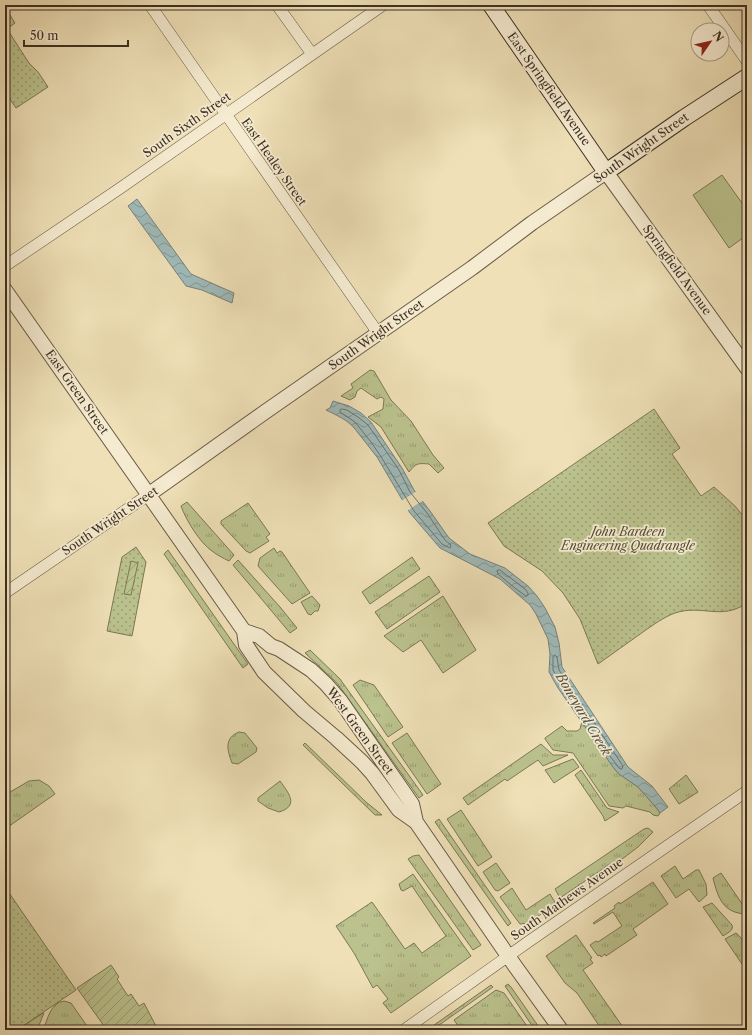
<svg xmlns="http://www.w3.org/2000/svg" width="752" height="1035" font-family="'Libre Caslon Text',serif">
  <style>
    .grass { fill: url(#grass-tufts); stroke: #7c7858 }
    .park { fill: url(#park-dots); stroke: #7c7858 }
    .garden { fill: url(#garden-furrows); stroke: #7c7858 }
    .pitch { fill: #bbc28d; stroke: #7c7858 }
    .water { fill: url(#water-waves); stroke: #77827d }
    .pier { fill: #efe0b7 }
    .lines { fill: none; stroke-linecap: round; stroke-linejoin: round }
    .shore { stroke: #6e746e; stroke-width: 1 }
    .minor-casing { stroke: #695b47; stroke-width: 12 }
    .tertiary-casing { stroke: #695b47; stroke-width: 16 }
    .secondary-casing { stroke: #3c2f22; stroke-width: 18 }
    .minor { stroke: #f5ebd0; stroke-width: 11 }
    .tertiary { stroke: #f5ebd0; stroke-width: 14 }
    .secondary { stroke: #f5ebd0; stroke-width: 16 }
    .labels { text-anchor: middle; stroke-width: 3.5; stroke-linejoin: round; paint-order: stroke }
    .street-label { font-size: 12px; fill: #3c2f22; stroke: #f5ebd0 }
    .park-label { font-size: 12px; font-style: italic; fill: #554c37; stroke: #f5ebd0 }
    .water-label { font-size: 13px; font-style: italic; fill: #555248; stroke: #f5ebd0 }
  </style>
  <defs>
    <pattern id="grass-tufts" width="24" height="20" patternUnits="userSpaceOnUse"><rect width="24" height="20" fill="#bbc28d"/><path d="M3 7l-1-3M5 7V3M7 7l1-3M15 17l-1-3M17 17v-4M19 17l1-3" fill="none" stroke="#999e73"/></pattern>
    <pattern id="park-dots" width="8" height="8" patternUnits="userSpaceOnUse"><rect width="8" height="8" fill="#bbc28d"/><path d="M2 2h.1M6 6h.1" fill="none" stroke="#999e73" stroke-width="1.8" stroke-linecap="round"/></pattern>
    <pattern id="garden-furrows" width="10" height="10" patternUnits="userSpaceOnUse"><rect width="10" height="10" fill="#bbc28d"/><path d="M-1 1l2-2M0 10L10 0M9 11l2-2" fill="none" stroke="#999e73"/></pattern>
    <pattern id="water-waves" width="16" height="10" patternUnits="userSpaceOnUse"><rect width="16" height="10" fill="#9fbab9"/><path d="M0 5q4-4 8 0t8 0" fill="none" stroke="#839896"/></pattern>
  </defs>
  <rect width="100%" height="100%" fill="#efe0b7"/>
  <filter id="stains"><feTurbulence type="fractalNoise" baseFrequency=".005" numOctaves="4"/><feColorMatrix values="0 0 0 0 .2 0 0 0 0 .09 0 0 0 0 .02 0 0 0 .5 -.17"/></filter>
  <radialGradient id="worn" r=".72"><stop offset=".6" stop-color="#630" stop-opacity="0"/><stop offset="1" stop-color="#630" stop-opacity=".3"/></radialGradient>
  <path class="grass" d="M370,370l4,1 17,29 20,21 22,34 11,13 -6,5 -9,-9c-11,-1 -13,-1 -20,8l-28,-45 -13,-10 15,-8 1,-10 -3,-2 -4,2 -16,-11 -4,3 -2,6 -5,3 -9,-4 12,-8 -2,-4z
    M187,502l47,53 -5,6c-6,-3 -12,-6 -17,-10 -12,-8 -26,-31 -31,-45z
    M248,503l22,31 -4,3 3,4 -19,12 -4,-2 -25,-27v-3z
    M274,548l3,5 3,-2 2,1 28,41 -18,11 -34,-38 2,-8z
    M168,550l80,114 -5,4 -79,-114z
    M412,557l8,12 -50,35 -8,-12z
    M238,560l42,47 17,21 -7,5 -57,-68z
    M429,576l11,16 -53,37 -12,-17z
    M312,596l8,9 -2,6h-3l-4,4 -3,-1 -7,-12z
    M443,596l33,54 -33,23 -22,-33 -18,12 -19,-16z
    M310,650l30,29 83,116 -4,3 -82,-115 -32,-30z
    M360,680l14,5 29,42 -15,10 -35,-52z
    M582,721l31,46 6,7 19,13 17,19 5,7 -2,3 -5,-1 -3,-3 -24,-6 -3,2 -14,-2 -36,-53 -20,-3 -8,-11v-1l17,-12 5,5h10l3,-2z
    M239,732l6,1 12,15 -1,4 -18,12 -6,-1c-5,-13 -8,-25 7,-31z
    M407,733l34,51 -14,10 -35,-51z
    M305,743l61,59 16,13h-7l-72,-70z
    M541,744l12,11h15l-25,11 -5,-6 -31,21 -2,-2 -37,26 -5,-7z
    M573,759l6,8 -25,16 -9,-13z
    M581,770l26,38 12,4 -14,9 -2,-5 -28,-41z
    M686,775l12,17 -19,12 -10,-15z
    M39,780l10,6 6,8 -50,35v-34l24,-14z
    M280,781c8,11 20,25 -1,31l-11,-4 -10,-7v-3z
    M461,810l31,47 -14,9 -31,-47z
    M439,819l72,104 -3,3 -73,-104z
    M648,828l5,4 -15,15 -25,19 -3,-2 -50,34 -5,-9 89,-60z
    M419,855l62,90 -8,5 -65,-91 5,-3z
    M496,863l14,20 -12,8 -3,-1 -12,-18z
    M675,866l8,13 13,-9h3l7,14 1,11 -8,7 -10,-13 -13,9 -15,-22z
    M721,873l26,38v5l-1,-2c-23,-1 -28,-16 -33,-36z
    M413,874l58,82 -80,57 -8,-10 5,-4 -11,-14 -4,3 -19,-35 -18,-27 36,-24 33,47 9,-6 8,10 24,-17 -34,-50 -9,5 -2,-1 -2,-6z
    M653,882l15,22 -35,25 4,6 -31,21 -1,-2 -4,3 -1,-2 -2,1 -8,-11 6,-4 2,1 24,-16 -9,-14 -19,12 -1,-1 22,-15 -1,-2 5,-4 1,2z
    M512,888l14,22 24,-16 6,10 -28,19 -8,1 -20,-27z
    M712,903l20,22c2,6 -5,8 -9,11l-20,-29z
    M736,933c9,7 11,17 11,27l-5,4 -17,-25z
    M576,935l16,23 -2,1 3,4 -10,7 42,60h-23l-25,-37 -12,-10 -19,-27z
    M508,984l3,3 30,43h-6l-30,-44z
    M491,985l2,2 -61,43h-5z
    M496,990l8,3 25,36 -68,1 -7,-10z
    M64,1001l7,2 16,23 -4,2 1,2h-41c5,-11 7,-27 21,-29z
    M43,1013h1l-7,17h-20z"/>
  <path class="park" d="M5,7l10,16 -8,6 22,34 9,9 10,15 -32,21 -11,-16z
    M654,409l26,39 -8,6 29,42 13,-9 21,19 12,15v82c-26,18 -45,1 -72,10 -11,4 -22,12 -32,19 -15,11 -30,21 -45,32l-18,-45 -17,-26 -21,-22 -38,-25 -16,-23z
    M136,547l10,15 -14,74 -25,-5 15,-74z
    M5,887l71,103 -59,40h-12z"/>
  <path class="garden" d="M131,561l7,2 -7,32 -7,-1z
    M111,965l8,12 -2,2 11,17 3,-2 8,12 5,-3 14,27h-51l-3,-4 -27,-38z"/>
  <path class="pitch" d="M722,175l25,35v25l-18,13 -36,-53z"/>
  <path class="water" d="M137,199l54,75 43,19 -2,10 -30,-13 -16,-4 -58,-80z
    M333,401l16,5 12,7 10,9 31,46 12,22 16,21 19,27 21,16 35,14 23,18 9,10 8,12 10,19 4,16 3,24 66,100 24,19 16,21 -8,6 -5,-7 -17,-19 -19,-13 -6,-7 -55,-79 -9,-16 1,-18 -2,-15 -12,-25 -6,-9 -30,-26 -60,-31 -30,-35 -33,-56 -22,-28c-7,-9 -19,-14 -29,-19l4,-2z"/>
  <path class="pier" d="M417,491l7,9 -17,11 -6,-10z"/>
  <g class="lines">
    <path class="shore" d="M342,409l5,1 11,7 10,8 31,45 11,22 17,21 18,27 6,5 -1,3 -8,-4 -28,-33 -34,-56 -9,-13 -16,-20 -15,-10v-2z
      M500,570l25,19 3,4v2l-2,1 -10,-7 -18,-15 -1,-3z
      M555,655l2,2 2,13 64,96 -1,3h-2l-10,-13 -48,-71 -9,-15v-13z"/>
    <g class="minor-casing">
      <path id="minor" d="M150,5l228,328
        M277,5l35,49
        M708,5l39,56
        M5,266l114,-77 264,-184
        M5,593l143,-98
        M404,1030l124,-88 219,-151"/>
    </g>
    <g class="tertiary-casing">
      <path id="tertiary" d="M5,290l239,341 2,14 18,27 40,39 32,27 26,24 10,11 27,37 17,12 99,144 46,64
        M148,495l117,-83 207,-144 60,-45 74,-51 141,196
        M244,631l15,5 12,10 8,3 32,21 15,14 14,16 72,104 4,18"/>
    </g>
    <g class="secondary-casing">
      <path id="secondary" d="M491,5l115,167 78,-54 63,-41"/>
    </g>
    <use href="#minor" class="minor"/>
    <use href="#tertiary" class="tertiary"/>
    <use href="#secondary" class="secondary"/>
  </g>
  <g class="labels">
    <g class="street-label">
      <text transform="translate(549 89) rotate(55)" y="4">East Springfield Avenue</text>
      <text transform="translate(187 125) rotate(-35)" y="4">South Sixth Street</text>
      <text transform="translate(641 148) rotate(-35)" y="4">South Wright Street</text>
      <text transform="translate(274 162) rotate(55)" y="4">East Healey Street</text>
      <text transform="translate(677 270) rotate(54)" y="4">Springfield Avenue</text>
      <text transform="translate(376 335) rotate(-35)" y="4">South Wright Street</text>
      <text transform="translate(77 392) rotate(55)" y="4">East Green Street</text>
      <text transform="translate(110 521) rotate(-34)" y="4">South Wright Street</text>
      <text transform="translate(360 731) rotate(54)" y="4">West Green Street</text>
      <text transform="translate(567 899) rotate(-35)" y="4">South Mathews Avenue</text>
    </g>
    <g class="park-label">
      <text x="628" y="536">John Bardeen<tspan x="628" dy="14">Engineering Quadrangle</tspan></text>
    </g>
    <g class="water-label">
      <text transform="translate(584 714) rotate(59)" y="5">Boneyard Creek</text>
    </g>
  </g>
  <rect width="752" height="1035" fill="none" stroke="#efe0b7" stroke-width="20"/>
  <rect x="6" y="6" width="740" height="1023" fill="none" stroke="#3c2f22" stroke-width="2"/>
  <rect x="10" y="10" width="732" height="1015" fill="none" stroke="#3c2f22"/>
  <g transform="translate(710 42) rotate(56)"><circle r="19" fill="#f5ebd0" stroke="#aba08a"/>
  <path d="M0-3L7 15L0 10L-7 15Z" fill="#8f2418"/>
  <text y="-6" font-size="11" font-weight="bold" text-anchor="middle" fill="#3c2f22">N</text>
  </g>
  <path d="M24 40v6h104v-6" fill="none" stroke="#3c2f22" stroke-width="2"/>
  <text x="30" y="40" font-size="12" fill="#3c2f22" stroke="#f5ebd0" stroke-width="3" paint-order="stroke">50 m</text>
  <rect width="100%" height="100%" filter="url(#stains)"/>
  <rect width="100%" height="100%" fill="url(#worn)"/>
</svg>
